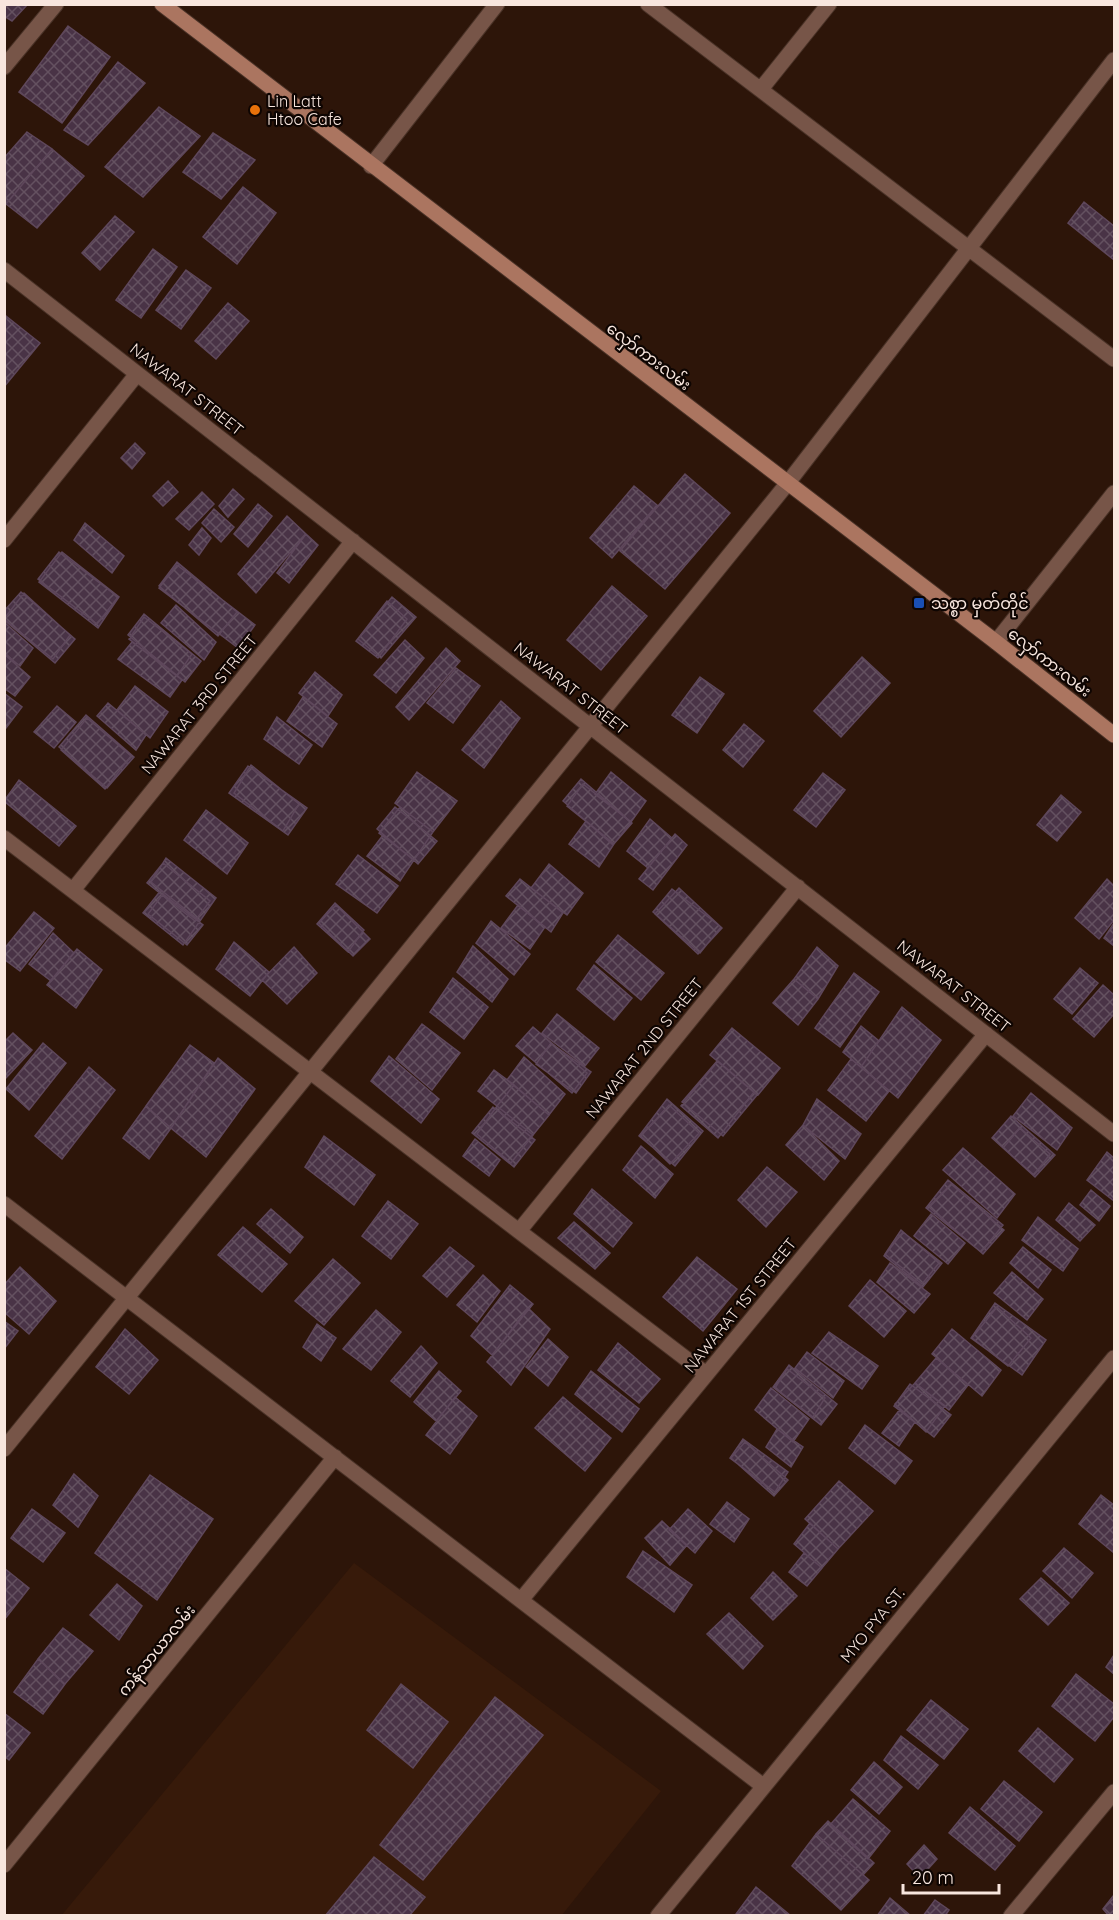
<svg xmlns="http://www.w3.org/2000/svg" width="1119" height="1920" font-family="Quicksand,'Noto Sans Myanmar',sans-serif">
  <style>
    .built { fill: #371a0a }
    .building { fill: url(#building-cross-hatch); stroke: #5e475b; stroke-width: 1.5 }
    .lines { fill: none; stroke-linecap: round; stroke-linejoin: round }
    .minor-casing { stroke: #493227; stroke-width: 17 }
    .secondary-casing { stroke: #493227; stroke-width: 17 }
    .minor { stroke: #775548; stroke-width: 15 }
    .secondary { stroke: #ab7560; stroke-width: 15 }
    .food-dot { fill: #e8710a; stroke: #0e0502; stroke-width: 2 }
    .transit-dot { fill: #1a4fb4; stroke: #0e0502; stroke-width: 2 }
    .labels { text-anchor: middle; stroke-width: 4.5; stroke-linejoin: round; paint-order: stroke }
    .poi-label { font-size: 16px; fill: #f8e6de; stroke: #0e0502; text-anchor: start }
    .street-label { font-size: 16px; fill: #f8e6de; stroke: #0e0502 }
  </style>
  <defs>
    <pattern id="building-cross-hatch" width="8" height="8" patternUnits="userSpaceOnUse" patternTransform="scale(1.5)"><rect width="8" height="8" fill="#493346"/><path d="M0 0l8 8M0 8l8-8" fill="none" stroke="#645160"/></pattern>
  </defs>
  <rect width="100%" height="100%" fill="#2d1509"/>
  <path class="built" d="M354,1563l307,228 -99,124 -501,1z"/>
  <path class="building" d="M4,4h24l-16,17 -8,-5z
    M68,26l42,31 -48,66 -43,-31z
    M118,62l27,21 -57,62 -24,-15z
    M159,107l41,29 -57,61 -38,-30z
    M27,132l25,17 -46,55 -2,-46z
    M213,133l42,27 -34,39 -38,-27z
    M52,149l32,27 -47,52 -31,-24z
    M243,187l33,26 -39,51 -34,-27z
    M1084,202l30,24v34l-46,-37z
    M115,216l19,16 -34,38 -18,-17z
    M153,249l24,18 -36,51 -25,-18z
    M186,270l25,18 -30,41 -25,-19z
    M228,303l21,18 -33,38 -21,-18z
    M6,316l34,27 -36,44v-70z
    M135,443l10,10 -13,16 -11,-11z
    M685,474l45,39 -65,76 -45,-38z
    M168,481l10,11 -15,14 -10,-10z
    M634,486l23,19 -45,53 -22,-20z
    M233,489l11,10 -16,18 -9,-11z
    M202,492l12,12 -25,26 -13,-11z
    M258,504l14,12 -24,31 -14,-13z
    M214,509l20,18 -13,15 -19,-19z
    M287,516l19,18 -50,59 -18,-19z
    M85,523l39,33 -12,17 -38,-33z
    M202,528l9,10 -12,17 -10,-10z
    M306,534l12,11 -29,38 -12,-10z
    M59,552l59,45 -21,27 -59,-45z
    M62,552l57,45 -21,31 -59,-46z
    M177,562l60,50 -19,24 -59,-50z
    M177,565l78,60 -17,23 -79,-60z
    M612,586l35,30 -46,54 -34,-30z
    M21,592l54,47 -20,24 -51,-43v-9z
    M24,593l46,42 -17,24 -49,-40z
    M392,597l24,20 -35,41 -23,-19z
    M387,601l20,18 -29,39 -22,-17z
    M176,605l40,37 -12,18 -43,-37z
    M144,614l57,47 -16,21 -57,-47z
    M144,617l48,37 -15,22 -48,-37z
    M4,622l29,26 -13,18 -16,-13z
    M405,640l19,18 -28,35 -22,-18z
    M132,642l50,38 -12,17 -52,-38z
    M446,648l14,13 -51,59 -13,-13z
    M4,654l26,23 -15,19 -11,-8z
    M862,657l28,26 -49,54 -27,-26z
    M456,668l24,18 -27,37 -26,-20z
    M315,672l27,23 -14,21 -29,-23z
    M700,677l24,17 -27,39 -25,-18z
    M135,686l33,26 -18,26 -33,-28z
    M4,693l18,14 -16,21 -2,-1z
    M303,697l34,27 -15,23 -35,-26z
    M501,701l19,17 -36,50 -22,-18z
    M108,703l38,32 -10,15 -39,-34z
    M57,706l19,16 -22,26 -20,-16z
    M86,715l48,42 -27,31 -48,-41z
    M277,717l35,28 -13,19 -35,-25z
    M87,718l44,38 -26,33 -44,-39z
    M744,724l20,17 -21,26 -20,-17z
    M251,765l48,39 -16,27 -49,-38z
    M248,766l59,42 -19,27 -59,-42z
    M417,772l40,29 -24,31 -38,-29z
    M611,772l35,29 -15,21 -36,-28z
    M823,773l22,17 -29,37 -22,-17z
    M581,779l51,44 -19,22 -50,-44z
    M19,780l57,46 -17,20 -55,-45z
    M583,784l48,38 -17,22 -47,-38z
    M1061,795l20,17 -24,29 -20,-16z
    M395,807l42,34 -19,23 -41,-35z
    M400,807l33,25 -19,28 -35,-27z
    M206,810l42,33 -21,31 -43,-34z
    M650,819l22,19 -24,30 -21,-17z
    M586,821l28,23 -15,23 -30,-23z
    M675,834l12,11 -34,45 -14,-11z
    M383,835l31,25 -14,21 -33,-25z
    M358,855l40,31 -21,27 -41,-29z
    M166,858l50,40 -16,23 -49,-39z
    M163,863l47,38 -15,20 -48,-38z
    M549,864l34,29 -16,22 -36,-27z
    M520,879l43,34 -12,19 -45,-36z
    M1107,879l7,7v34l-15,19 -24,-21z
    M679,888l43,40 -24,26 -43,-40z
    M672,889l49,38 -21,26 -47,-41z
    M161,890l39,31 -17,24 -40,-32z
    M163,894l40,31 -16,20 -39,-31z
    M335,903l29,27 -16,22 -31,-28z
    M336,905l34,34 -17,17 -34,-33z
    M518,905l27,22 -15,22 -29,-21z
    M34,912l20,16 -34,43 -16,-12v-10z
    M491,921l39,33 -16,21 -38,-32z
    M1114,923v23l-10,-8z
    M53,933l21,20 -23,28 -22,-17z
    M618,935l46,38 -23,27 -45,-38z
    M234,942l35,30 -19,24 -34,-27z
    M473,946l35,33 -16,23 -35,-30z
    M294,947l23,26 -30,31 -25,-24z
    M817,947l21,19 -20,33 -24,-20z
    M77,949l25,21 -26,38 -29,-23z
    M594,965l38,33 -18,22 -37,-31z
    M1080,968l18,15 -26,31 -18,-15z
    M854,973l25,19 -39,55 -25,-19z
    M453,978l35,29 -24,32 -34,-27z
    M794,979l24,20 -20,26 -25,-22z
    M1103,985l11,10v19l-20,23 -21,-18z
    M902,1007l39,33 -43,58 -37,-31z
    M557,1014l42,34 -14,18 -43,-33z
    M422,1024l38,29 -28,37 -36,-31z
    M861,1026l18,15 -18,26 -18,-15z
    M533,1027l54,46 -15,20 -56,-47z
    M732,1028l48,40 -22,27 -48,-40z
    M13,1033l19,17 -28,30v-38z
    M43,1043l23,20 -37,47 -23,-21z
    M551,1043l40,29 -15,21 -40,-29z
    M190,1045l24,18 -43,65 -25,-22z
    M389,1056l50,43 -18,24 -50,-42z
    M524,1057l41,37 -16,21 -42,-35z
    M218,1058l37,31 -49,68 -35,-29z
    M851,1059l38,32 -23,30 -38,-31z
    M717,1061l40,34 -34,41 -41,-34z
    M718,1061l36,31 -36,46 -37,-32z
    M89,1067l26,23 -53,69 -27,-23z
    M494,1070l20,15 -17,21 -19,-15z
    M514,1085l35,30 -16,20 -36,-29z
    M1031,1093l41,35 -15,22 -44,-34z
    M667,1099l36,32 -28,35 -36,-30z
    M817,1099l44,35 -16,25 -42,-34z
    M669,1105l30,28 -29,31 -29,-28z
    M146,1106l25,22 -22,31 -26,-21z
    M497,1106l36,29 -22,28 -34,-29z
    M493,1107l42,33 -21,27 -42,-34z
    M1011,1116l44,39 -20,22 -43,-39z
    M803,1125l36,36 -15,19 -38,-35z
    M1020,1128l30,26 -16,21 -31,-27z
    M324,1136l51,39 -21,30 -49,-38z
    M475,1139l25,21 -11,16 -26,-20z
    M641,1146l32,28 -18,24 -32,-28z
    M963,1148l52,46 -18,24 -54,-48z
    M1107,1152l7,6v43l-27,-21z
    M767,1167l30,25 -31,35 -28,-27z
    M948,1180l55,45 -22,27 -55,-44z
    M951,1184l53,46 -21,24 -54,-47z
    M592,1189l40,34 -19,24 -39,-33z
    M1091,1190l19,16 -11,15 -19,-16z
    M388,1201l30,23 -27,35 -29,-23z
    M1069,1203l26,22 -15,16 -24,-21z
    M271,1209l32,28 -13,16 -33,-29z
    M931,1214l34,29 -17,21 -34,-28z
    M1038,1217l40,32 -15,22 -41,-31z
    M574,1222l36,31 -15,16 -37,-31z
    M243,1227l44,37 -25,28 -44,-37z
    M901,1230l38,33 -17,21 -37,-30z
    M903,1232l39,31 -19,24 -39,-31z
    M450,1247l24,19 -27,31 -24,-21z
    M1023,1247l28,23 -13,18 -28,-25z
    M697,1257l40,32 -34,42 -40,-34z
    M333,1259l27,24 -36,42 -29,-24z
    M890,1263l40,31 -16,19 -37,-31z
    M20,1267l36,34 -27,33 -25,-22v-27z
    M1012,1272l31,27 -16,21 -33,-27z
    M483,1275l17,16 -23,31 -20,-17z
    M870,1280l36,31 -22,26 -35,-31z
    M510,1285l23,19 -41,51 -21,-19z
    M995,1303l51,37 -24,35 -51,-37z
    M997,1307l34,31 -23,28 -36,-28z
    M528,1308l22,21 -39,56 -24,-23z
    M376,1310l25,22 -30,38 -28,-21z
    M4,1321l14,10 -14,18z
    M317,1324l19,14 -15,23 -18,-14z
    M125,1329l33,31 -29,34 -33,-27z
    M952,1329l49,41 -19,26 -50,-42z
    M829,1332l49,34 -16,23 -50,-36z
    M548,1339l20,18 -20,29 -22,-19z
    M618,1343l42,36 -21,24 -41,-33z
    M421,1346l16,17 -27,34 -19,-16z
    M807,1352l37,29 -11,17 -38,-30z
    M936,1358l32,27 -19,25 -34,-27z
    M789,1365l48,39 -16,21 -48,-38z
    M787,1369l38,29 -12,19 -38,-29z
    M439,1371l22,20 -25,30 -22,-19z
    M591,1371l48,38 -17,23 -47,-38z
    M915,1383l30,23 -19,26 -31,-28z
    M910,1384l41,31 -17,22 -40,-31z
    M771,1388l38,31 -16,23 -38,-32z
    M455,1397l22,19 -27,38 -24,-19z
    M563,1397l48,41 -26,33 -50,-43z
    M900,1409l15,13 -16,24 -17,-13z
    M865,1425l47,36 -17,23 -46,-36z
    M777,1429l26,18 -12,20 -25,-20z
    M743,1439l45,33 -13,20 -45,-34z
    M745,1442l43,38 -14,16 -43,-38z
    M74,1474l24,22 -20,31 -25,-22z
    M150,1475l63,44 -56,81 -62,-47z
    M839,1481l34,30 -35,38 -33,-30z
    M1101,1495l13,10v48l-35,-29z
    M727,1502l22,17 -15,23 -24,-18z
    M32,1509l33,24 -22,29 -32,-24z
    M688,1509l24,22 -17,22 -26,-23z
    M662,1521l25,24 -17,20 -25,-27z
    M810,1523l28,26 -16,19 -28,-24z
    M1064,1548l29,25 -21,25 -29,-27z
    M643,1551l49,34 -18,27 -47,-35z
    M804,1553l18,15 -15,18 -18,-14z
    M4,1568l25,20 -25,32z
    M773,1572l24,24 -24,24 -22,-22z
    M1041,1578l28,25 -21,22 -28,-26z
    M117,1584l25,22 -23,34 -29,-25z
    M729,1613l34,33 -20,23 -36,-35z
    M63,1628l30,23 -28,33 -27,-25z
    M1114,1655v19l-8,-7z
    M38,1659l27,25 -22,30 -29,-22z
    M1076,1674l38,30v13l-19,24 -43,-35z
    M401,1684l47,38 -35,46 -46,-38z
    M495,1697l48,38 -120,145 -43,-35z
    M931,1700l37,29 -24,30 -37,-29z
    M4,1713l26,20 -21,27 -5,-4z
    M1038,1728l35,31 -19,23 -35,-31z
    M901,1736l37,29 -20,24 -34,-29z
    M874,1762l28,25 -23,27 -28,-24z
    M1004,1781l38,31 -23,29 -38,-32z
    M853,1799l37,32 -22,28 -38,-34z
    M970,1807l45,39 -20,24 -46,-37z
    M828,1821l46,42 -11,12 -47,-41z
    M816,1834l53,46 -28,30 -49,-44z
    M924,1845l13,14 -17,19 -13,-14z
    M374,1857l51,40 -16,19h-84z
    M756,1887l35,29 -55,-2z
    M1114,1895v21h-5l-6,-7z
    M890,1898l21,18h-34z
    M935,1900l14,10 -4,6h-22z"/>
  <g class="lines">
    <g class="minor-casing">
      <path id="minor" d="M648,4l466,355
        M4,67l52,-63
        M761,89l68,-85
        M371,166l126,-162
        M4,270l1110,864
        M4,540l133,-166
        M996,642l118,-149
        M4,838l702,536
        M73,890l280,-349
        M4,1204l759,582
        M519,1231l279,-344
        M4,1449l783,-965 327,-424
        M521,1600l465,-566
        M4,1865l331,-408
        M658,1916l456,-558
        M1011,1916l103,-124"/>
    </g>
    <g class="secondary-casing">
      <path id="secondary" d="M162,4l834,638 118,93"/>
    </g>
    <use href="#minor" class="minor"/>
    <use href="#secondary" class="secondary"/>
  </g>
  <circle class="food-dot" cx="255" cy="110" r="6"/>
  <rect class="transit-dot" x="913" y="597" width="12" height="12" rx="3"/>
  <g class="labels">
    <g class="poi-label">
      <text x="267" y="107">Lin Latt<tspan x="267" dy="18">Htoo Cafe</tspan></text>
      <text x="931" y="609">သစ္စာ မှတ်တိုင်</text>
    </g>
    <g class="street-label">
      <text transform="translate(649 356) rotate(37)" y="6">လှော်ကားလမ်း</text>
      <text transform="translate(187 389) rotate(38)" y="6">NAWARAT STREET</text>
      <text transform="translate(1050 662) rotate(38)" y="6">လှော်ကားလမ်း</text>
      <text transform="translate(571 688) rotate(38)" y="6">NAWARAT STREET</text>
      <text transform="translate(199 704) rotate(-51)" y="6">NAWARAT 3RD STREET</text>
      <text transform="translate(954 986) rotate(38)" y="6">NAWARAT STREET</text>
      <text transform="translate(644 1048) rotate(-51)" y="6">NAWARAT 2ND STREET</text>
      <text transform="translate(740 1305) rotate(-51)" y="6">NAWARAT 1ST STREET</text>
      <text transform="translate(872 1625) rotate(-51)" y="6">MYO PYA ST.</text>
      <text transform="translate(156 1650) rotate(-51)" y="6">ကန်သာယာလမ်း</text>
    </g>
  </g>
  <rect width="1119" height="1920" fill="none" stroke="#f8e6de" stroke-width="12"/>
  <path d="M903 1884v9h96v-9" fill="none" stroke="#f8e6de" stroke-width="3"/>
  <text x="912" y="1884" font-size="18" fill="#f8e6de" stroke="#0e0502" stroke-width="4.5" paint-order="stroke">20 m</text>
</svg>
